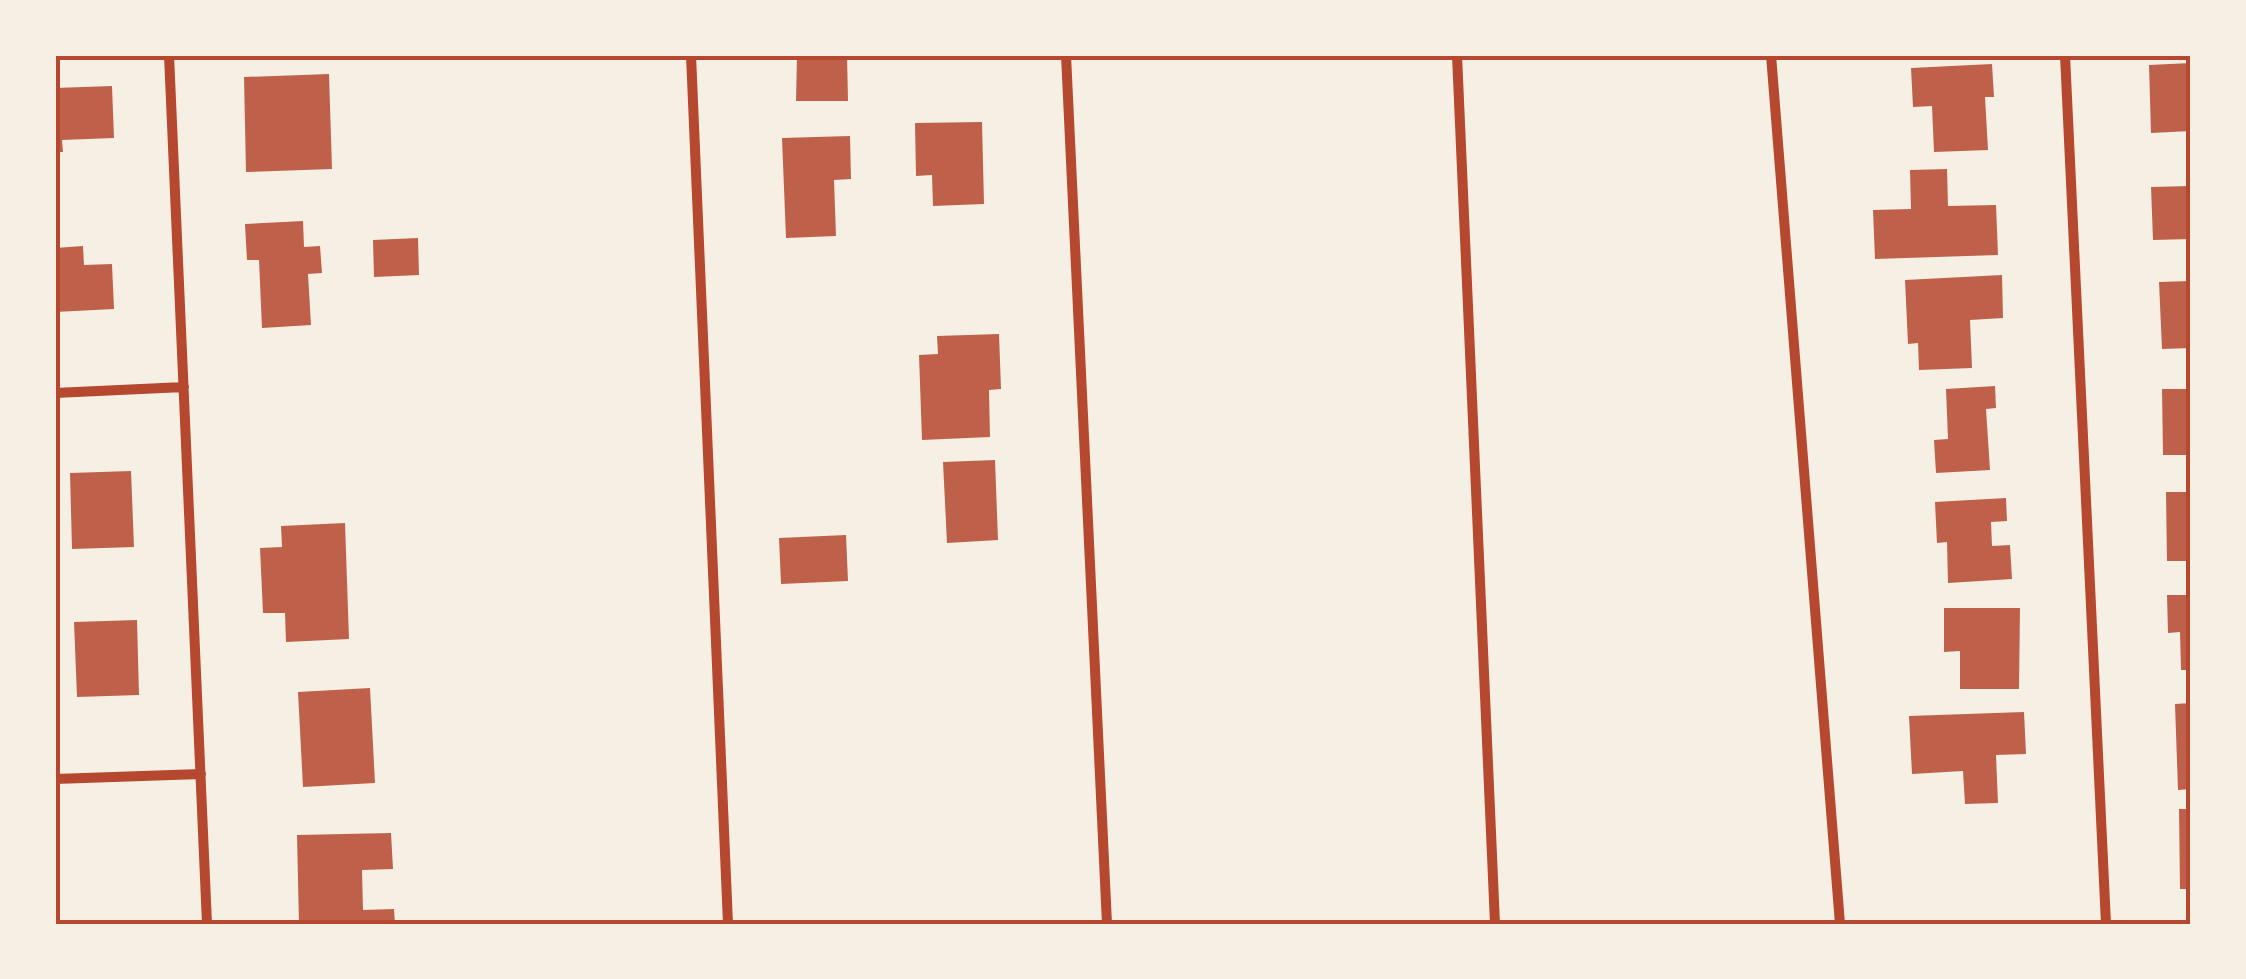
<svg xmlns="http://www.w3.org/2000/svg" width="2246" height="979" font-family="'Archivo Narrow',sans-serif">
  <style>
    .building { fill: #bf614a }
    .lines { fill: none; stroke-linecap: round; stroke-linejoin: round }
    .minor { stroke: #b5482f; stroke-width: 10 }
    .neatline { fill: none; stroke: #b5482f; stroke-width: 4 }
  </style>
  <rect width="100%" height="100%" fill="#f6efe4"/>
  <path class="building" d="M797,55h50l1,46h-52z
    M2191,63v68l-40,2 -2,-68z
    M1992,64l2,33h-9l3,53 -54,2 -2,-46 -19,1 -2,-39z
    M329,74l3,95 -86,3 -2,-95z
    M112,86l2,52 -52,2 1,12h-8v-64z
    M982,122l2,82 -51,2 -1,-31 -16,1 -1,-53z
    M850,136l1,43 -17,1 2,56 -50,2 -4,-100z
    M1947,169l1,37 48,-1 2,50 -123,4 -2,-49 38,-1 -1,-39z
    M2191,186v53l-38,1 -2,-53z
    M303,221l1,26 16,-1 2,27 -14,1 3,51 -49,3 -3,-68h-12l-2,-36z
    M418,238l1,37 -45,2 -1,-37z
    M83,246l1,19 28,-1 2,45 -59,3v-64z
    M2002,275l1,43 -33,2 2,48 -53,2 -1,-27 -10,1 -3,-64z
    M2191,281v67l-29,1 -3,-67z
    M999,334l2,55 -12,1 1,47 -68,3 -3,-85 19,-1 -1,-18z
    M1995,386l1,22 -10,1 4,61 -54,3 -2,-33 14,-1 -2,-50z
    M2162,389h29v66h-28z
    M995,460l3,80 -51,3 -4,-81z
    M131,471l3,76 -62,2 -2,-76z
    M2166,492h25v69h-24z
    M2006,498l1,23 -16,1 1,24 18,-1 2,34 -64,4 -1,-41 -10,1 -2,-41z
    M345,523l4,116 -63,3 -1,-29h-22l-3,-65 22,-1 -1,-21z
    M846,535l2,46 -67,3 -2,-46z
    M2167,595h24v75h-10l-1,-38 -12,1z
    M1944,608h76l-1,81h-59v-38l-16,1z
    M137,620l2,75 -62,2 -3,-75z
    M370,688l5,95 -72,4 -5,-95z
    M2191,703v86l-13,1 -3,-86z
    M2024,712l2,42 -30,1 2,48 -33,1 -2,-33 -51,3 -3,-58z
    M2179,809h12v80h-11z
    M391,833l2,36 -31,1 1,40 31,-1 1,15h-96l-2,-89z"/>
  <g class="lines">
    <path class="minor" d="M169,55l38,869
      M691,55l37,869
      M1066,55l41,869
      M1457,55l38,869
      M1771,55l69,869
      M2065,55l41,869
      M55,393l129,-6
      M55,779l146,-5"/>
  </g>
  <rect width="2246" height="979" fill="none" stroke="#f6efe4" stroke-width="115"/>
  <rect x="58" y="58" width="2130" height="864" class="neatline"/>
</svg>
